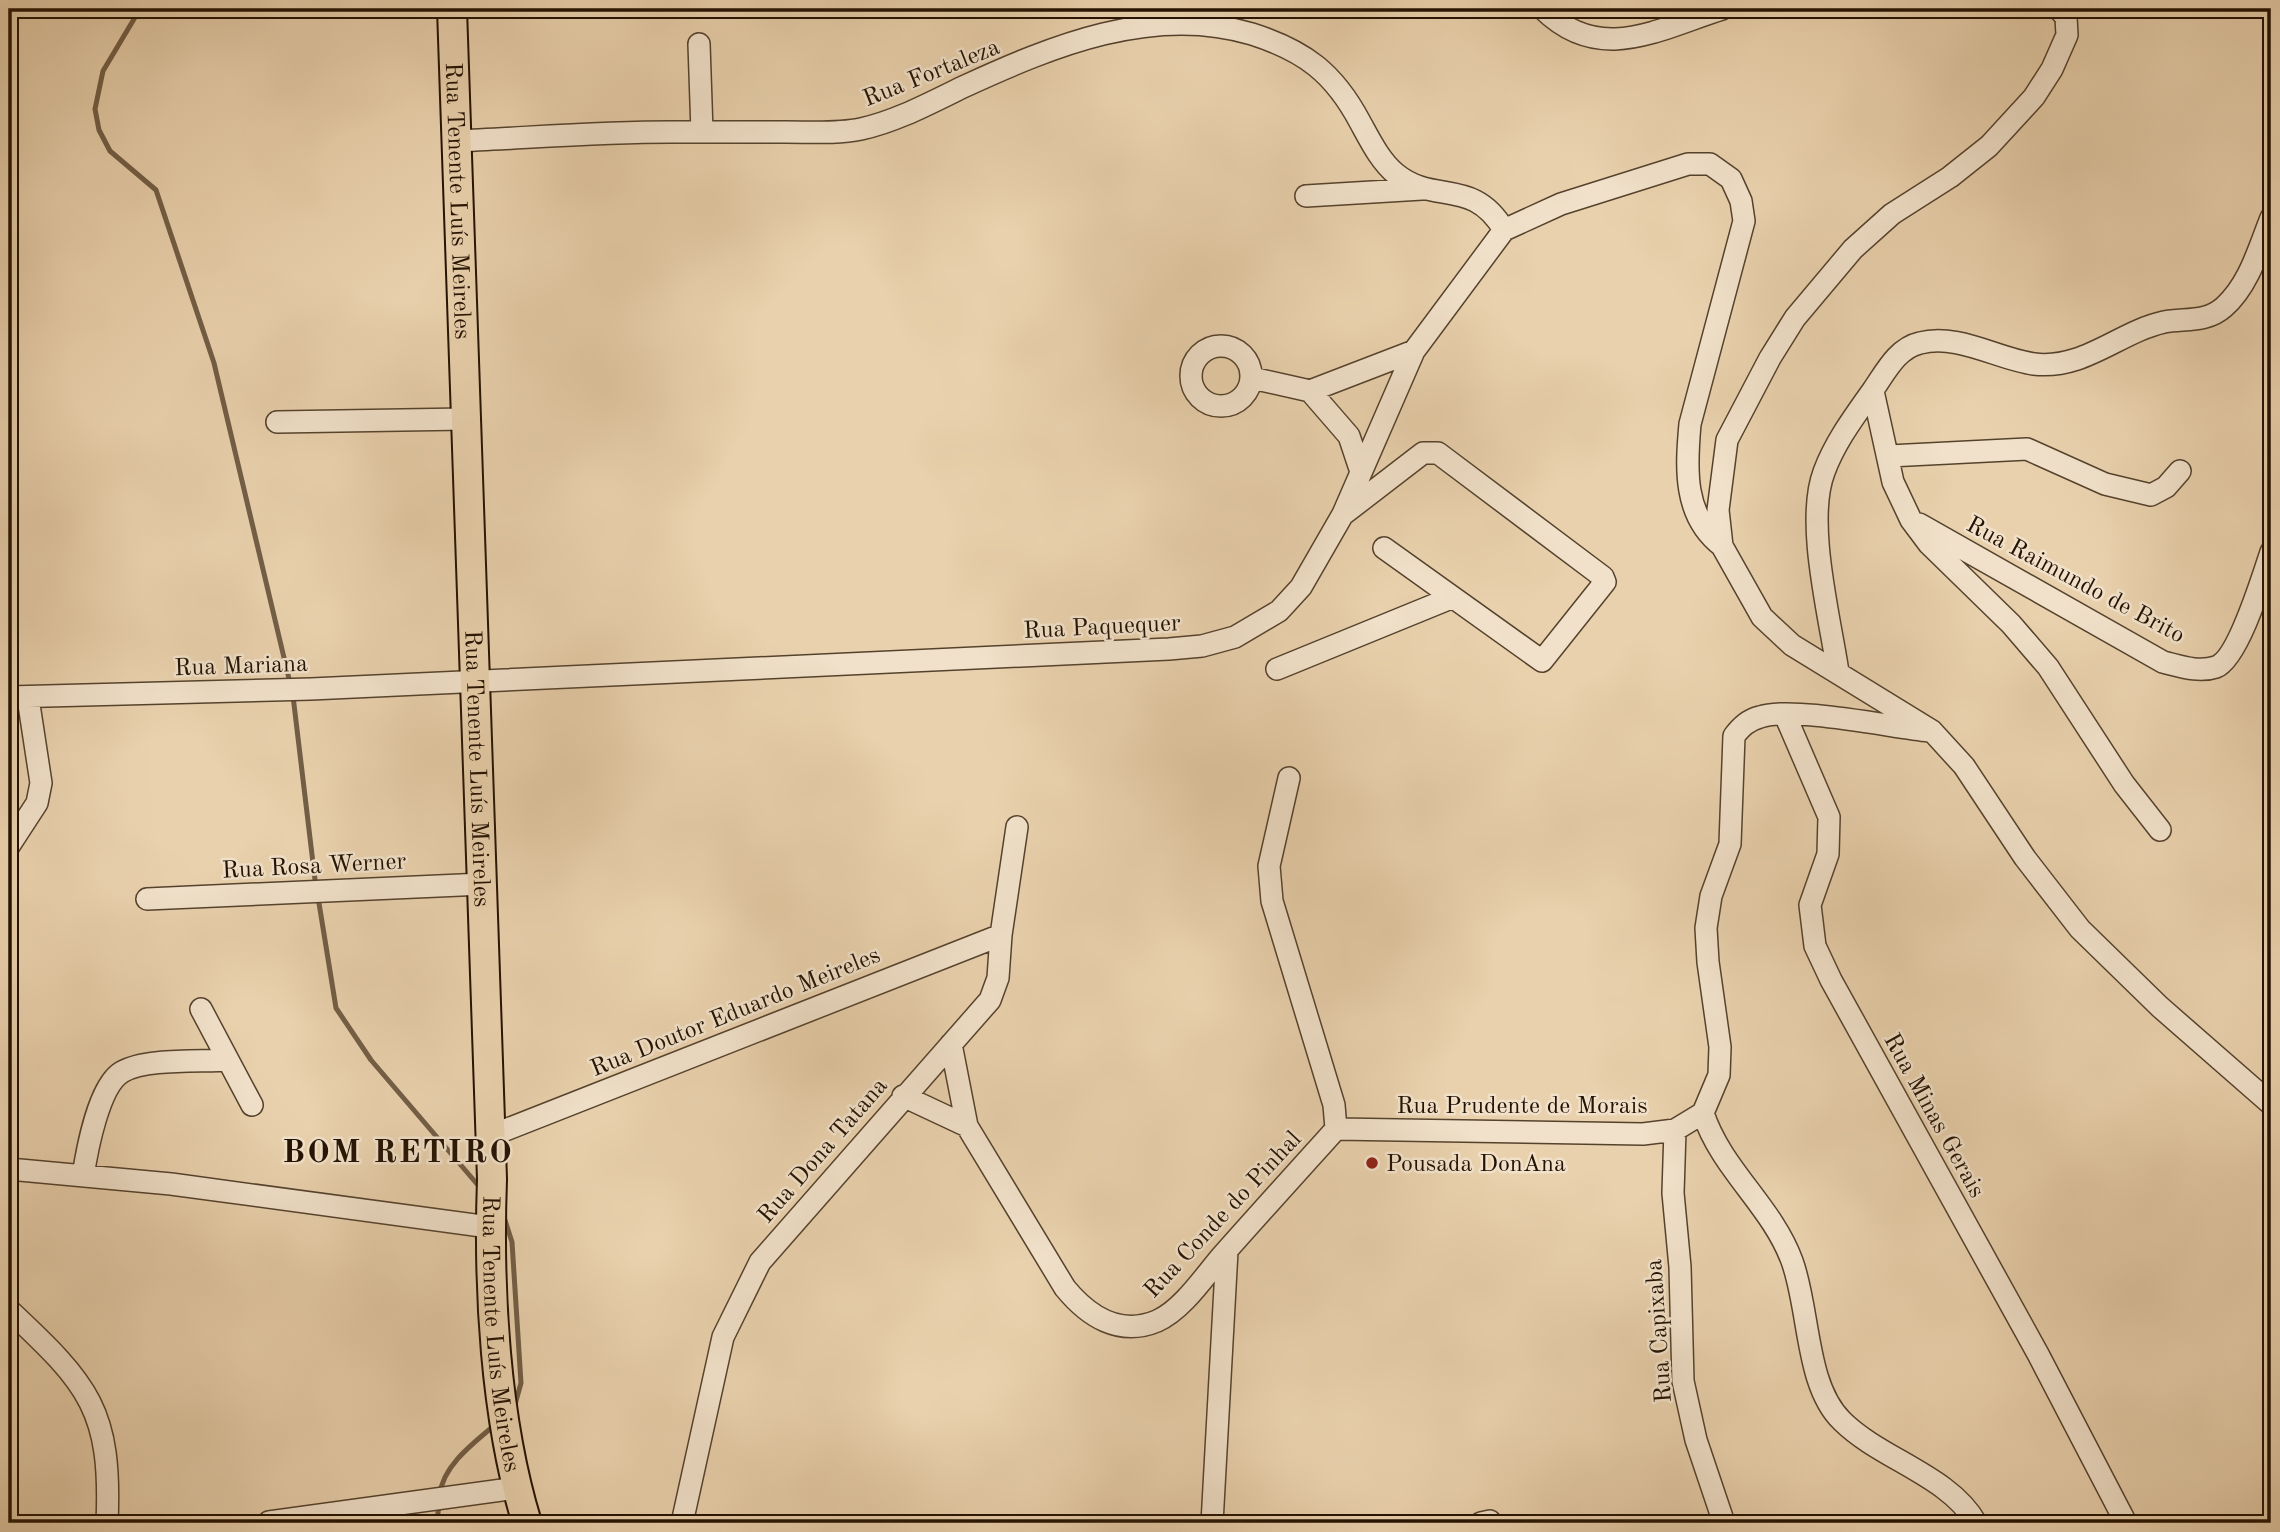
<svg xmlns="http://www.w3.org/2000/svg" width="2280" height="1532" font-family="'Old Standard TT',serif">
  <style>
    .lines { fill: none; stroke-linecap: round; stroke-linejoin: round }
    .stream { stroke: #725e46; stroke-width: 5 }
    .minor-casing { stroke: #55422d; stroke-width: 24 }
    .major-casing { stroke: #241202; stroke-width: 32 }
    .minor { stroke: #f1e1ca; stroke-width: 21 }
    .major { stroke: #e9d1ad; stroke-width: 28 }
    .poi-dot { fill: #8f2418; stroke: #f1e1ca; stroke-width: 2.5 }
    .labels { text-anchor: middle; stroke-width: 5; stroke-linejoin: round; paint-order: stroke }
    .street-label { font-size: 24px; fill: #241202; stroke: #f1e1ca }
    .poi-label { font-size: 24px; fill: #241202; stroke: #f1e1ca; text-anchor: start }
    .district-label { font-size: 32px; font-weight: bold; letter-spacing: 2px; fill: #241202; stroke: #f1e1ca }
  </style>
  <rect width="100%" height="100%" fill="#e9d1ad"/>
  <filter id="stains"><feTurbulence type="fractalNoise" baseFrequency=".00286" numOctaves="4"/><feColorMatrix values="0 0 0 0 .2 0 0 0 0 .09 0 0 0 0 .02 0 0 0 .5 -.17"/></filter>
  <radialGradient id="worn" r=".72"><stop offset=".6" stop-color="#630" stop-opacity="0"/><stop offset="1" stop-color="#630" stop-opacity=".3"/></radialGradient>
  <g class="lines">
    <path class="stream" d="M140,9l-37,62 -8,38 4,21 11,21 46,39 58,173 76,320
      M293,696l23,192
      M318,897l18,111 35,52 112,131
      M503,1214l9,28 9,141 -7,25
      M440,1494c3,-29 35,-52 56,-70
      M437,1523l2,-20"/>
    <g class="minor-casing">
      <path id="minor" d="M1543,9c57,56 115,20 179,0
        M2059,9l7,8 1,18 -15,34 -18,28 -45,49 -39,31 -58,37 -39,35 -58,69 -25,40 -43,82 -9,70 4,36 40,71 30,28 140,86 32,35 61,92 55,71 80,78 111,97
        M699,44l3,88
        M456,141c71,-3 143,-9 214,-9 39,0 77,0 116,0 25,0 51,2 75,-3 36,-8 69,-26 102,-42 89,-41 190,-83 289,-53 53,17 82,39 108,88 10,18 20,39 36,52 38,31 77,3 108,56
        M1306,196l116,-7
        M1191 376a30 30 0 1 1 60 0a30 30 0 1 1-60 0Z
        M1252,378l58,13 104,-40
        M1310,391l39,45 12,36
        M1873,391l20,91 18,38 18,24 82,80 37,43 76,117 36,46
        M277,422l188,-3
        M1889,456l138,-7 78,35 46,11 15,-8 14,-16
        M1345,513l78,-60h15l165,124 2,5 -63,79 -158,-113
        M1919,524l244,138c17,4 35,11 53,5 22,-8 47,-91 55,-115
        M1277,669l174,-71
        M1838,672c-8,-54 -33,-150 -14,-200 11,-30 30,-55 49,-82 12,-17 24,-42 47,-47 37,-10 78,16 114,21 50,6 85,-32 130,-42 21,-4 42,1 60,-15 25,-22 35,-59 47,-89
        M9,697l302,-8 858,-40 33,-3 33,-9 44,-26 22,-24 42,-73 71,-163 90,-121 57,-26 127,-40h22l21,15 10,22 3,20 -54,203c-4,44 -7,92 32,122
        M1785,715l44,102 -1,37 -18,51 5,41 16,34 207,374 88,169
        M1929,731c-39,-4 -137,-25 -169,-14 -12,3 -19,10 -26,19l-4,108 -19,52 -5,32 2,34 12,85 -1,28 -16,38c18,56 69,93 89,148 18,49 13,124 50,160 38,38 108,55 134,102
        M9,846l28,-43 4,-20 -13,-85
        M147,899l336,-15
        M201,1009l51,96
        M951,1044l16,82 98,162c23,28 54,49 92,33 25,-11 47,-44 64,-64 38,-43 77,-86 115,-128l-2,-24 -62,-204 -3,-35 20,-88
        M903,1096l64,30
        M1336,1129l307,5 32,-4 28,-17
        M1675,1130l-2,63 7,74 3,114 13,59 28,83
        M490,1136l511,-201
        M9,1169l162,15 318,43
        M83,1176c4,-26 16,-91 39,-104 23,-14 79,-10 106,-12
        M9,1310c80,75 103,100 98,213
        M269,1522l247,-34
        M682,1523l41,-186 37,-75 230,-262 8,-22 3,-43 16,-108
        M1212,1523l15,-272
        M1481,1523l9,-2"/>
    </g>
    <g class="major-casing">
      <g id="major">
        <path id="s1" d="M452,9l40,1170c-4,109 3,240 35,344"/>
      </g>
    </g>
    <use href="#minor" class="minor"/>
    <use href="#major" class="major"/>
  </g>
  <circle class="poi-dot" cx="1372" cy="1163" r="7"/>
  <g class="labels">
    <g class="street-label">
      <text transform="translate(931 72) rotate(-22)" y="8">Rua Fortaleza</text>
      <text dy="8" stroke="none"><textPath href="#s1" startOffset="192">Rua Tenente Luís Meireles</textPath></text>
      <text transform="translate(2076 579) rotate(28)" y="8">Rua Raimundo de Brito</text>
      <text transform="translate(1102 626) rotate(-3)" y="8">Rua Paquequer</text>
      <text transform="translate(241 665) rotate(-2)" y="8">Rua Mariana</text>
      <text dy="8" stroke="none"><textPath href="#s1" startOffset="760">Rua Tenente Luís Meireles</textPath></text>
      <text transform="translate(314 865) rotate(-3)" y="8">Rua Rosa Werner</text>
      <text transform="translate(735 1011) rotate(-22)" y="8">Rua Doutor Eduardo Meireles</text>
      <text x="1522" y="1113">Rua Prudente de Morais</text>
      <text transform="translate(1935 1115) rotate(61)" y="8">Rua Minas Gerais</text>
      <text transform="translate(822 1150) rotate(-49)" y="8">Rua Dona Tatana</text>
      <text transform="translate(1222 1214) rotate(-47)" y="8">Rua Conde do Pinhal</text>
      <text transform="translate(1658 1331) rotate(-94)" y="8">Rua Capixaba</text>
      <text dy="8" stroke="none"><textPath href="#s1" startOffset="1326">Rua Tenente Luís Meireles</textPath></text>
    </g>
    <g class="poi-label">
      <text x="1386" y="1171">Pousada DonAna</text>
    </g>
    <g class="district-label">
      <text x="398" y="1162">BOM RETIRO</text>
    </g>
  </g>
  <rect width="2280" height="1532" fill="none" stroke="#e9d1ad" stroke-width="35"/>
  <rect x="10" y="10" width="2259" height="1511" fill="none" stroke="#241202" stroke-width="3.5"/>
  <rect x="18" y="18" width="2245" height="1497" fill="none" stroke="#241202" stroke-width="2"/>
  <rect width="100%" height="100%" filter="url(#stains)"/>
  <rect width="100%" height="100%" fill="url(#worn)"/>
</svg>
